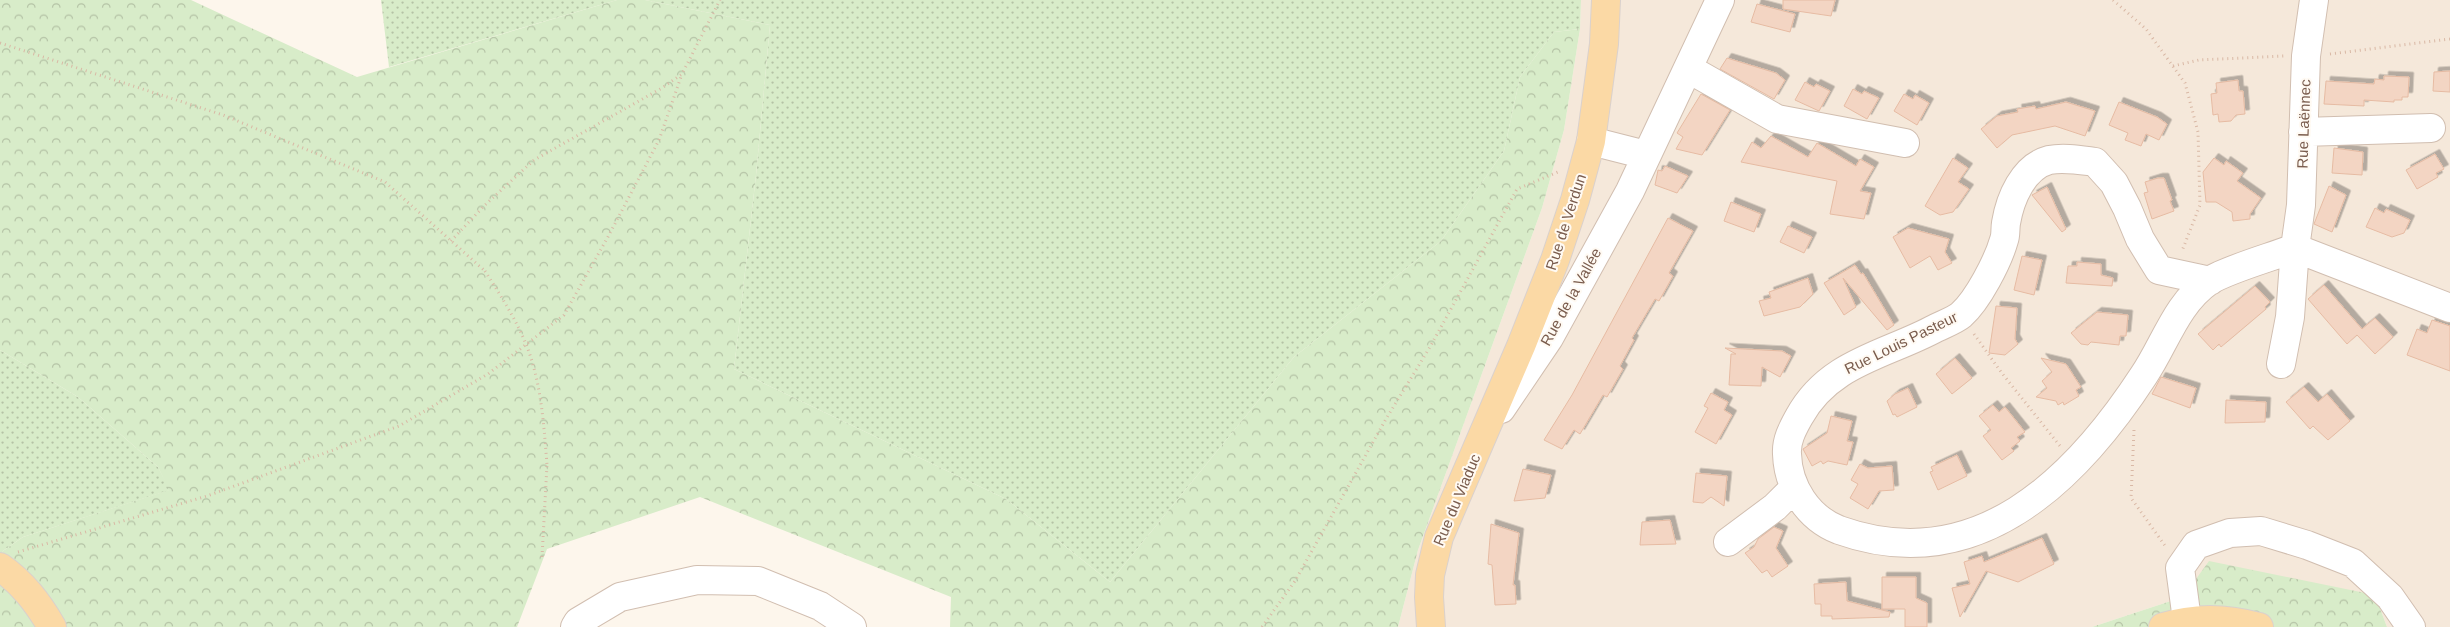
<svg xmlns="http://www.w3.org/2000/svg" width="2450" height="627" font-family="Arial,sans-serif">
  <style>
    .residential { fill: #f5e8da }
    .grass { fill: url(#grass-dots) }
    .forest { fill: url(#forest-crowns) }
    .building { fill: #f3d5c3; stroke: #e6bba3; filter: url(#shadow) }
    .lines { fill: none; stroke-linecap: round; stroke-linejoin: round }
    .minor-casing { stroke: #d1beb0; stroke-width: 30 }
    .major-casing { stroke: #dad1cd; stroke-width: 30 }
    .path { stroke: #d9b8a5; stroke-width: 3; stroke-dasharray: 1 4; stroke-linecap: butt }
    .minor { stroke: #fff; stroke-width: 28 }
    .major { stroke: #fbd9a5; stroke-width: 28 }
    .path-bridge { stroke: #d9b8a5; stroke-width: 3; stroke-dasharray: 1 4; stroke-linecap: butt }
    .labels { text-anchor: middle; stroke-width: 4; stroke-linejoin: round; paint-order: stroke }
    .street-label { font-size: 15px; fill: #7a5c4d; stroke: #fffaf3 }
  </style>
  <defs>
    <pattern id="grass-dots" width="8" height="8" patternUnits="userSpaceOnUse" patternTransform="scale(1.25)"><rect width="8" height="8" fill="#d8ecc9"/><path d="M2 2h.1M6 6h.1" fill="none" stroke="#b4c2a5" stroke-width="1.8" stroke-linecap="round"/></pattern>
    <pattern id="forest-crowns" width="20" height="18" patternUnits="userSpaceOnUse" patternTransform="scale(1.25)"><rect width="20" height="18" fill="#d8ecc9"/><path d="M2 6a3 3 0 1 1 6 0M12 15a3 3 0 1 1 6 0" fill="none" stroke="#b4c2a5"/></pattern>
    <filter id="shadow"><feDropShadow dx="4.5" dy="-4.5" stdDeviation="0" flood-color="#0004"/></filter>
  </defs>
  <rect width="100%" height="100%" fill="#fdf6ec"/>
  <path class="residential" d="M1581,0h869v627h-63l-12,-32 -192,2 -91,30h-694l20,-77 124,-342 22,-78 16,-101z"/>
  <path class="grass" d="M381,0h236l-228,67z
    M645,0h936l-1,29 -26,3 -34,45 -16,74 -63,90 -147,116 -184,225 -104,-83 -272,-130 22,-194 14,-150z
    M0,350l78,47 80,70 12,23 -147,47 -23,16z"/>
  <path class="forest" d="M0,0h191l166,77 260,-77h28l125,25 -14,150 -22,194 272,130 104,83 184,-225 147,-116 63,-90 16,-74 34,-45 26,-3 -16,101 -22,78 -124,342 -20,77h-448l1,-30 -251,-100 -153,52 -30,78h-517v-74l23,-16 146,-47 -11,-23 -80,-70 -78,-47z
    M2209,561l166,34 12,32h-295l91,-30z"/>
  <path class="building" d="M1783,0h52l-4,16 -48,-7z
    M1757,4l38,10 -5,18 -39,-10z
    M1727,58l49,15 9,7 -11,19 -54,-30z
    M2450,71v21l-17,-1 1,-19z
    M2384,76l25,1 -1,20h-6v3h-8v2l-30,-2v6l-40,-2 2,-23 48,3 1,-5 9,1z
    M2238,80l1,11h4l2,23 -9,1 -5,6 -12,1 -1,-8 -5,1 -2,-21 6,-1 -1,-10z
    M1805,82l9,5 2,-3 14,7 -11,20 -24,-11z
    M1853,89l9,5 2,-3 15,7 -12,21 -23,-13z
    M1701,94l29,16 -28,45 -26,-6 7,-12 -6,-4z
    M1904,94l9,5 2,-4 14,8 -12,22 -23,-14z
    M2066,102l29,9 -10,25 -30,-10 -43,9 -15,13 -16,-19 16,-13 21,-4 -1,-3 18,-3 1,3z
    M2119,102l38,15 10,7 -8,16 -13,-6 -5,12 -16,-6 3,-7 -19,-8z
    M1771,136l37,21 9,-14 39,23 4,-7 14,8 -14,24 11,2 -7,26 -34,-5 7,-33 -96,-19 11,-20 9,6z
    M2334,148l29,4 -1,23 -30,-2z
    M2435,154l9,15 -8,4 2,4 -21,12 -11,-19z
    M1953,158l15,10 -10,14 11,7 -16,23 -13,3 -15,-9z
    M2214,158l10,7 2,-4 17,12 -6,8 24,17 -11,16v5l-17,2 -1,-9 -16,-10h-10l-3,-30z
    M1665,166l23,10 -11,17 -22,-8 3,-15 4,1z
    M2158,178h6l8,22 -2,1 4,10 -22,8 -8,-26 4,-1 -3,-10z
    M2329,186l17,9 -14,37 -18,-8z
    M2047,187l19,42 -4,3 -30,-37z
    M1731,202l30,12 -7,18 -30,-11z
    M2375,208l9,5 2,-4 24,11 -6,13 -12,4 -26,-10z
    M1668,218l25,13 -24,42 4,3 -14,25 -4,-2 -23,39 2,2 -14,26 3,3 -16,28 -4,-2 -23,39 -6,-4 -12,19 -18,-9 28,-45z
    M1788,226l24,11 -8,16 -24,-11z
    M1908,228l41,11 -4,13 7,11 -14,7 -8,-14 -20,12 -17,-31z
    M2022,256l20,4 -8,35 -20,-5z
    M2077,262l24,2v11l12,3 -1,8 -46,-3 2,-17h9z
    M1855,265l6,9 2,-1 31,52 -7,5 -44,-52 13,29 -12,8 -20,-32z
    M1808,278l5,16 -13,13 -36,9 -5,-15 12,-3 -2,-6z
    M2324,285l38,44 13,-11 18,19 -18,17 -18,-19 -10,9 -39,-45z
    M2255,286l15,16 -5,5 1,2 -45,38 -2,-3 -6,6 -15,-16z
    M1996,306l21,2 -2,31 3,5 -13,11 -16,-2z
    M2097,312l31,3 -2,21h-6l-1,9 -28,-3 -3,3 -7,-1 -10,-11z
    M2432,320l18,6v45l-43,-16 10,-26 10,4z
    M1725,348l57,3 9,5 -11,21 -18,-10 -1,19 -32,-1 2,-31h5z
    M1955,358l17,20 -20,16 -16,-20z
    M2041,358l25,6 15,23 -5,3 3,6 -15,9 -1,-3 -5,3 -2,-4 -20,-4 11,-9 -5,-7 10,-9z
    M2161,377l35,11 -6,20 -38,-14z
    M2304,387l14,15 9,-8 23,27 -22,19 -15,-14 -3,3 -24,-27z
    M1908,388l9,19 -20,10 -2,-3 -2,1 -6,-14 8,-7z
    M1711,393l17,9 -4,8 8,5 -16,29 -21,-12 13,-24 -4,-2z
    M2226,400l40,2 -1,20 -40,1z
    M1993,405l6,7 6,-5 20,25 -8,5 3,4 -9,7 3,3 -12,9 -19,-24 8,-6 -12,-14z
    M1831,416l21,5 -5,20 6,1 -6,23 -19,-4 -5,3 -2,-3 -9,5 -9,-17 24,-16z
    M1957,455l10,21 -29,14 -8,-18 3,-1 -2,-4z
    M1860,464l8,4 24,-2 2,24 -15,1 -11,18 -18,-11 8,-14 -7,-4z
    M1523,469l28,6 -6,23 -31,3z
    M1696,473l31,3 -3,30 -13,-9 -8,6 -10,-1z
    M1670,520l6,24 -36,1 2,-23z
    M1491,524l28,9 -6,52h2l1,19 -21,1 -3,-40 -4,-1z
    M1774,527l9,4 -7,17 12,18 -16,11 -5,-7 -5,3 -17,-20 9,-6 4,-8z
    M2042,538l12,26 -36,18 -32,-11 -26,46 -8,-29 18,-4 -6,-22 18,-6 2,6z
    M1882,577h34v21l11,5v24h-22v-18h-23z
    M1846,582l1,19 43,11 -1,5 -57,2v-3h-11v-12h-6l-1,-20z"/>
  <g class="lines">
    <g class="minor-casing">
      <path id="minor" d="M1689,69l88,50 128,24
        M2303,132l128,-4
        M1591,141l55,14
        M2210,281l-51,-11 -19,-31 -13,-31 -13,-25 -19,-21c-15,-2 -31,-5 -46,-2 -26,7 -39,39 -43,63 -1,6 0,12 -2,17 -6,21 -26,60 -43,75 -6,5 -17,9 -25,13 -50,27 -107,34 -137,89 -6,11 -13,23 -12,37 1,33 21,64 52,76 137,49 236,-49 305,-155 21,-31 32,-71 65,-94 19,-12 63,-24 86,-33l155,60
        M2281,364l9,-47 5,-69 6,-43 5,-149 8,-56
        M1501,409l48,-71 81,-147 90,-191
        M1728,542l47,-35 19,-19
        M2187,620l-7,-52 16,-23 34,-12 31,-2 46,14 46,18 37,34 21,30
        M575,627l3,-5 42,-25 77,-17 61,1 62,25 32,21"/>
    </g>
    <g class="major-casing">
      <path id="major" d="M0,567c23,16 38,36 52,60
        M1431,627l-2,-30 1,-22 9,-38 82,-191 34,-86 20,-60 16,-59 13,-97 2,-44
        M2163,627c32,-10 64,-9 96,0"/>
    </g>
    <path class="path" d="M2113,0l33,29 39,54 13,49 2,73 -18,46
      M0,43l223,72 162,67 100,89
      M2330,54l120,-15
      M2173,66l26,-6 85,-4
      M451,241l34,-36 49,-45 128,-72 20,-14 38,-74
      M1974,334l27,38 59,74
      M2134,430l-3,68 35,49
      M18,552l189,-56 192,-70 89,-52 76,-59 45,-80 50,-95 23,-66
      M542,557l5,-92
      M1262,627l33,-46 91,-162 44,-72 87,-158 41,-17"/>
    <use href="#minor" class="minor"/>
    <use href="#major" class="major"/>
    <path class="path-bridge" d="M485,271c17,27 35,54 45,84 12,36 14,73 17,110"/>
  </g>
  <g class="labels">
    <g class="street-label">
      <text transform="translate(2304 124) rotate(-88)" y="5">Rue Laënnec</text>
      <text transform="translate(1566 222) rotate(-72)" y="5">Rue de Verdun</text>
      <text transform="translate(1571 297) rotate(-61)" y="5">Rue de la Vallée</text>
      <text transform="translate(1901 343) rotate(-26)" y="5">Rue Louis Pasteur</text>
      <text transform="translate(1457 500) rotate(-67)" y="5">Rue du Viaduc</text>
    </g>
  </g>
</svg>
